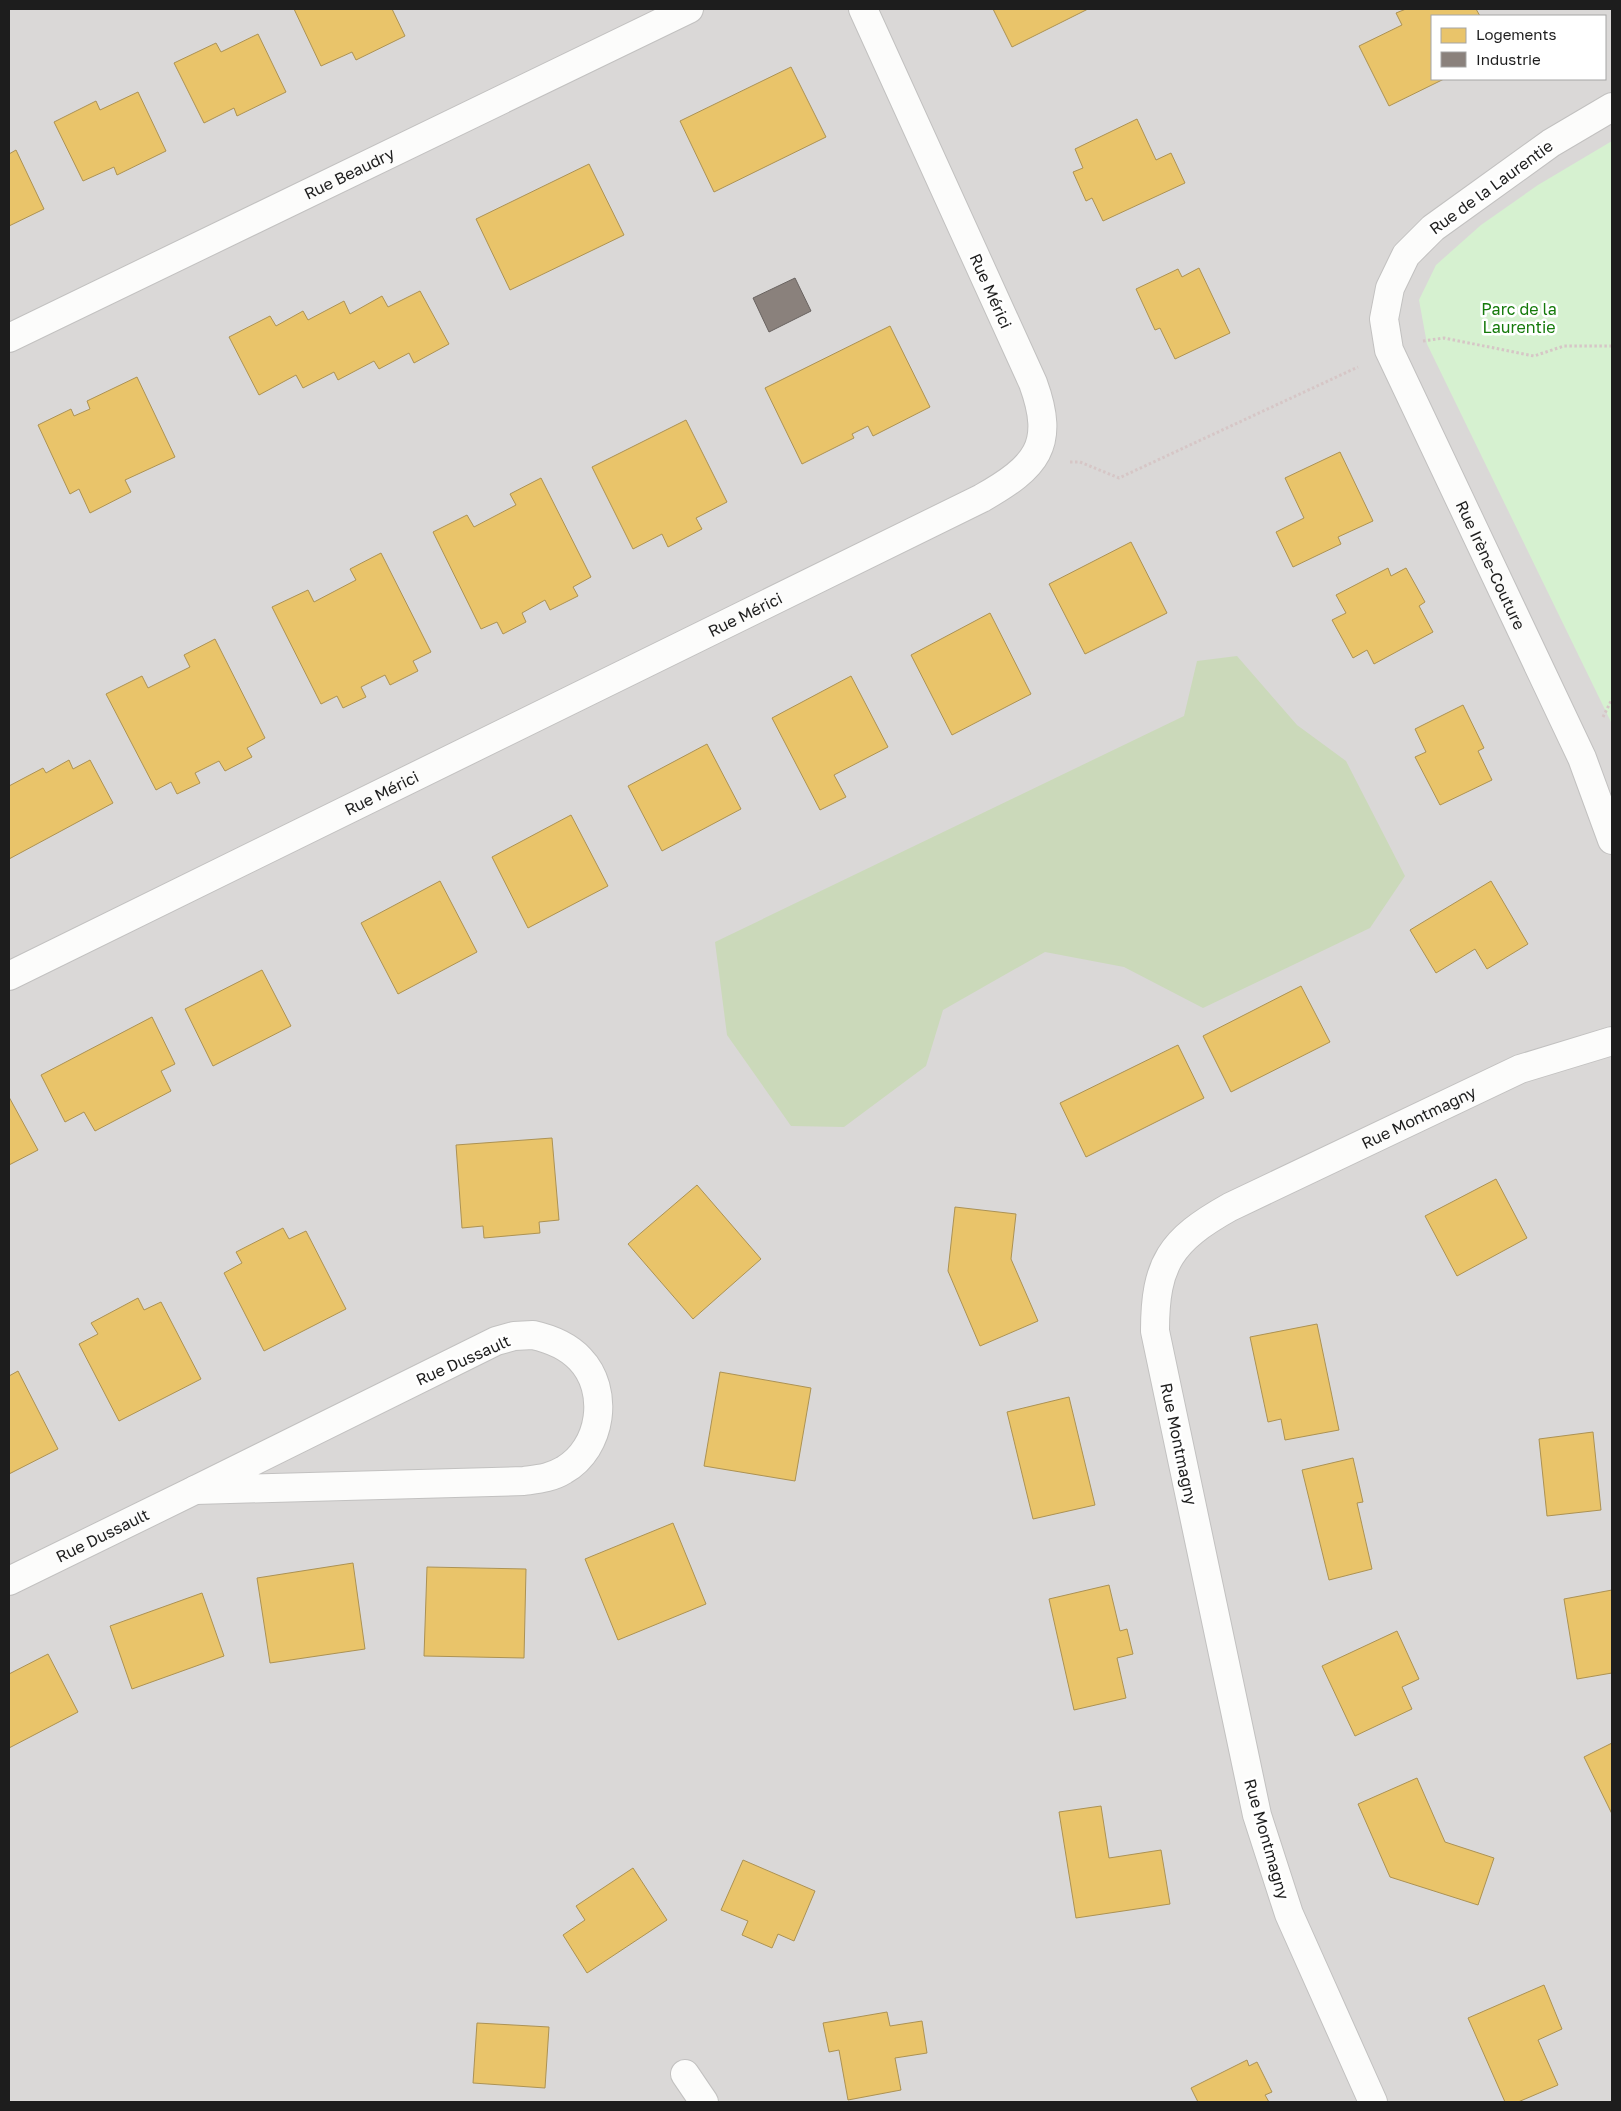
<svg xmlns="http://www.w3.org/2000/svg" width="1621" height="2111" font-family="'Golos Text',sans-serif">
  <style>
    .residential { fill: #dad8d7; fill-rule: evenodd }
    .forest { fill: #cbd9ba }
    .park { fill: #d6f1d0 }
    .homes { fill: #e9c46a; stroke: #ac9253 }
    .industry { fill: #8a817c; stroke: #696360 }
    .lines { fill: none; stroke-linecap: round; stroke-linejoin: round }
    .minor-casing { stroke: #c2c1c0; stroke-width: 30 }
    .path { stroke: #d6c6c6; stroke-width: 3; stroke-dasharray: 2.5 2.5; stroke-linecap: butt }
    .minor { stroke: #fcfcfb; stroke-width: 28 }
    .labels { text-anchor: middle; stroke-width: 5; stroke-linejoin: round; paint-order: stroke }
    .street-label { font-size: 16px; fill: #1d1d1d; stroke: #fff }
    .park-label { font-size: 16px; fill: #157a0b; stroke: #fff }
  </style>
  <rect width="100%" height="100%" fill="#ebe8e5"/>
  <path class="residential" d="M9,9h1603v2093h-1603zM1432,16h173v63h-173z"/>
  <path class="forest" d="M1237,656l60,69 49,36 59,115 -35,52 -167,80 -79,-41 -79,-15 -102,58 -17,56 -82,61 -53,-1 -64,-91 -12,-93 469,-226 13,-55z"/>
  <path class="park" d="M1612,141v583l-185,-380 -8,-44 17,-35 45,-40 57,-40z"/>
  <path class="homes" d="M294,9h98l13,27 -49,24 -4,-8 -31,14z
    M993,9h95l-76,38z
    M1406,9h70l4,7h-48v63h12l-55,27 -30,-60 43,-21 -6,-12z
    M258,34l28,58 -49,24 -3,-8 -30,15 -30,-60 42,-20 5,9z
    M791,67l35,70 -112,55 -34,-71z
    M138,92l28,59 -49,24 -3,-8 -31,14 -29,-59 42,-21 4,9z
    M1137,119l19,41 15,-7 14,30 -82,38 -11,-23 -6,3 -13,-29 10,-4 -8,-19z
    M16,150l28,59 -35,17v-72z
    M589,164l35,71 -114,55 -34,-71z
    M1199,268l31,65 -55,26 -15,-31 -5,2 -19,-41 42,-20 4,8z
    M420,291l29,53 -35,19 -5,-10 -30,16 -5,-8 -36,19 -4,-8 -31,16 -7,-13 -37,20 -30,-58 41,-21 6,10 27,-15 5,9 36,-19 6,13 32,-18 6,11z
    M890,326l40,81 -57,29 -5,-10 -16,8 2,4 -52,26 -37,-76z
    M137,377l38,80 -50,23 6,12 -41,21 -11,-24 -9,5 -32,-69 33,-16 3,7 16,-7 -3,-8z
    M686,420l41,82 -31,16 6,11 -34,18 -6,-13 -29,15 -41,-82z
    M1340,452l33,69 -35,16 3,7 -48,23 -17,-35 28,-14 -19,-40z
    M541,478l50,99 -18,10 5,9 -28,14 -5,-10 -23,13 4,9 -23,12 -6,-12 -16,7 -48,-97 34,-17 7,12 42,-22 -6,-11z
    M1131,542l36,71 -82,41 -36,-70z
    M381,553l50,99 -18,9 5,10 -28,14 -5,-10 -24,12 5,10 -23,11 -6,-12 -16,8 -49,-97 36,-17 6,12 42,-22 -6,-11z
    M1388,568l3,8 15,-8 19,34 -6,4 14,26 -59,32 -7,-14 -14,8 -21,-38 14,-7 -10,-18z
    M990,613l41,81 -79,41 -41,-80z
    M215,639l50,99 -18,10 5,9 -27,14 -6,-10 -24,12 5,10 -23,11 -6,-12 -15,8 -50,-96 36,-18 6,12 42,-21 -6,-12z
    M851,676l37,71 -54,28 12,22 -26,13 -48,-92z
    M1463,705l21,43 -6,3 14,29 -52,25 -25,-48 11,-5 -11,-23z
    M707,744l34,65 -79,42 -34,-65z
    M69,760l4,9 17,-9 23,43 -104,56v-73l34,-18 3,5z
    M571,815l37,71 -80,42 -36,-71z
    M440,881l37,71 -79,42 -37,-71z
    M1491,881l37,63 -41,25 -12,-20 -39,24 -26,-43z
    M262,970l29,56 -78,40 -28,-57z
    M1301,986l29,56 -99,50 -28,-56z
    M152,1017l23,47 -14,7 10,20 -76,40 -11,-19 -19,10 -24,-47z
    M1178,1045l26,53 -118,59 -26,-54z
    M9,1097l29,53 -29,15z
    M552,1138l7,82 -20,2 1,11 -56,5 -1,-12 -21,2 -6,-83z
    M1496,1179l31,59 -70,38 -32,-60z
    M697,1185l64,74 -68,60 -65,-75z
    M955,1207l61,7 -5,45 27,62 -58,25 -32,-75z
    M283,1228l6,11 17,-8 40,78 -82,42 -40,-78 18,-10 -6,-11z
    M138,1298l6,12 17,-8 40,77 -82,42 -40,-77 19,-10 -7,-11z
    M1317,1324l22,106 -54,10 -4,-21 -13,3 -18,-85z
    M18,1371l40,78 -49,25v-98z
    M720,1372l91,16 -16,93 -91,-15z
    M1069,1397l26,108 -62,14 -26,-107z
    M1593,1432l8,78 -54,6 -8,-77z
    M1353,1458l10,44 -6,1 15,66 -43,11 -27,-110z
    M673,1523l33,81 -88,36 -33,-81z
    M353,1563l12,86 -95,14 -13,-85z
    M427,1567l99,2 -2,89 -100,-2z
    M1109,1585l11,46 7,-2 6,25 -16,4 9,40 -52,12 -25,-111z
    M1612,1590v83l-35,6 -13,-80z
    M202,1593l22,63 -92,33 -22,-63z
    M1397,1631l22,48 -17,8 10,22 -57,27 -33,-70z
    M48,1654l30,58 -69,36v-74z
    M1612,1743v71l-28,-57z
    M1417,1778l28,64 49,16 -16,47 -88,-28 -32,-73z
    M1101,1806l8,52 52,-8 9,54 -94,14 -17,-106z
    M743,1860l72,31 -21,50 -16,-7 -6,14 -30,-13 6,-14 -27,-11z
    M633,1868l34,52 -80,53 -24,-38 22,-15 -9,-14z
    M1544,1985l18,44 -24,11 20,45 -40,17h-13l-37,-84z
    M887,2012l3,14 32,-5 5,32 -32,5 6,32 -53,10 -9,-50 -10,2 -6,-29z
    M477,2023l72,4 -4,61 -72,-5z
    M1247,2060l2,6 8,-4 15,30 -7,3 4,7h-71l-7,-14z"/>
  <path class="industry" d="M795,278l16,33 -42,21 -16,-34z"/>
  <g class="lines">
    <g class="minor-casing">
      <g id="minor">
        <path id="s1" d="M1612,107l-61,36 -118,85 -27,27 -16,33 -6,31 5,31 193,408 30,82"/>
        <path id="s2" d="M9,338l680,-329"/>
        <path id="s3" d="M9,976l973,-478c54,-31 74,-52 51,-115l-170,-374"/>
        <path d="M533,1335c18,4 34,10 47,24 30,31 22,89 -16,111 -13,8 -26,9 -40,11l-329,9 301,-149 18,-5z"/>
        <path id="s4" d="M9,1581l186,-91"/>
        <path d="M685,2074l19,28"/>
        <path id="s5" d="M1373,2102l-84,-188 -32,-99 -102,-484c0,-68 16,-91 75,-124l290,-138 92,-28"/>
      </g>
    </g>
    <path class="path" d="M1423,341l21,-3 90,18 30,-10h48
      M1070,462h10l39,16 239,-111
      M1603,717l9,-18"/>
    <use href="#minor" class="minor"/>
  </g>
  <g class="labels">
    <g class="street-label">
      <text dy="6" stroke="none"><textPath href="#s2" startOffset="378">Rue Beaudry</textPath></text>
      <text transform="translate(1491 187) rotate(-36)" y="6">Rue de la Laurentie</text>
      <text transform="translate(991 291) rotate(66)" y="6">Rue Mérici</text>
      <text dy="6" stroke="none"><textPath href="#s1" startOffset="592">Rue Irène-Couture</textPath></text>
      <text dy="6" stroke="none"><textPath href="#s3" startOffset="820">Rue Mérici</textPath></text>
      <text dy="6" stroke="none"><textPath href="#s3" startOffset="415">Rue Mérici</textPath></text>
      <text dy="6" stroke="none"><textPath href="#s5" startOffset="1169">Rue Montmagny</textPath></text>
      <text transform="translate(463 1360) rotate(-24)" y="6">Rue Dussault</text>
      <text transform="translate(1179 1444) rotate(78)" y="6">Rue Montmagny</text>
      <text dy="6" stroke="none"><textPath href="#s4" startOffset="104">Rue Dussault</textPath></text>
      <text transform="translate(1267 1839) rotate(74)" y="6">Rue Montmagny</text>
    </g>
    <g class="park-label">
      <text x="1519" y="315">Parc de la<tspan x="1519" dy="18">Laurentie</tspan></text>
    </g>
  </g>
  <rect width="1621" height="2111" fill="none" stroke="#1d1d1d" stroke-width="20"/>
  <rect x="1431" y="15" width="175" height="65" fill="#ffffff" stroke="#a5a5a5"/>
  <rect x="1441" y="28" width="25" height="15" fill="#e9c46a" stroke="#a5a5a5"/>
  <text x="1476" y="40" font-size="15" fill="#1d1d1d">Logements</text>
  <rect x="1441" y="52" width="25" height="15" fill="#8a817c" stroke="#a5a5a5"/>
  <text x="1476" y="65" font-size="15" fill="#1d1d1d">Industrie</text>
</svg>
